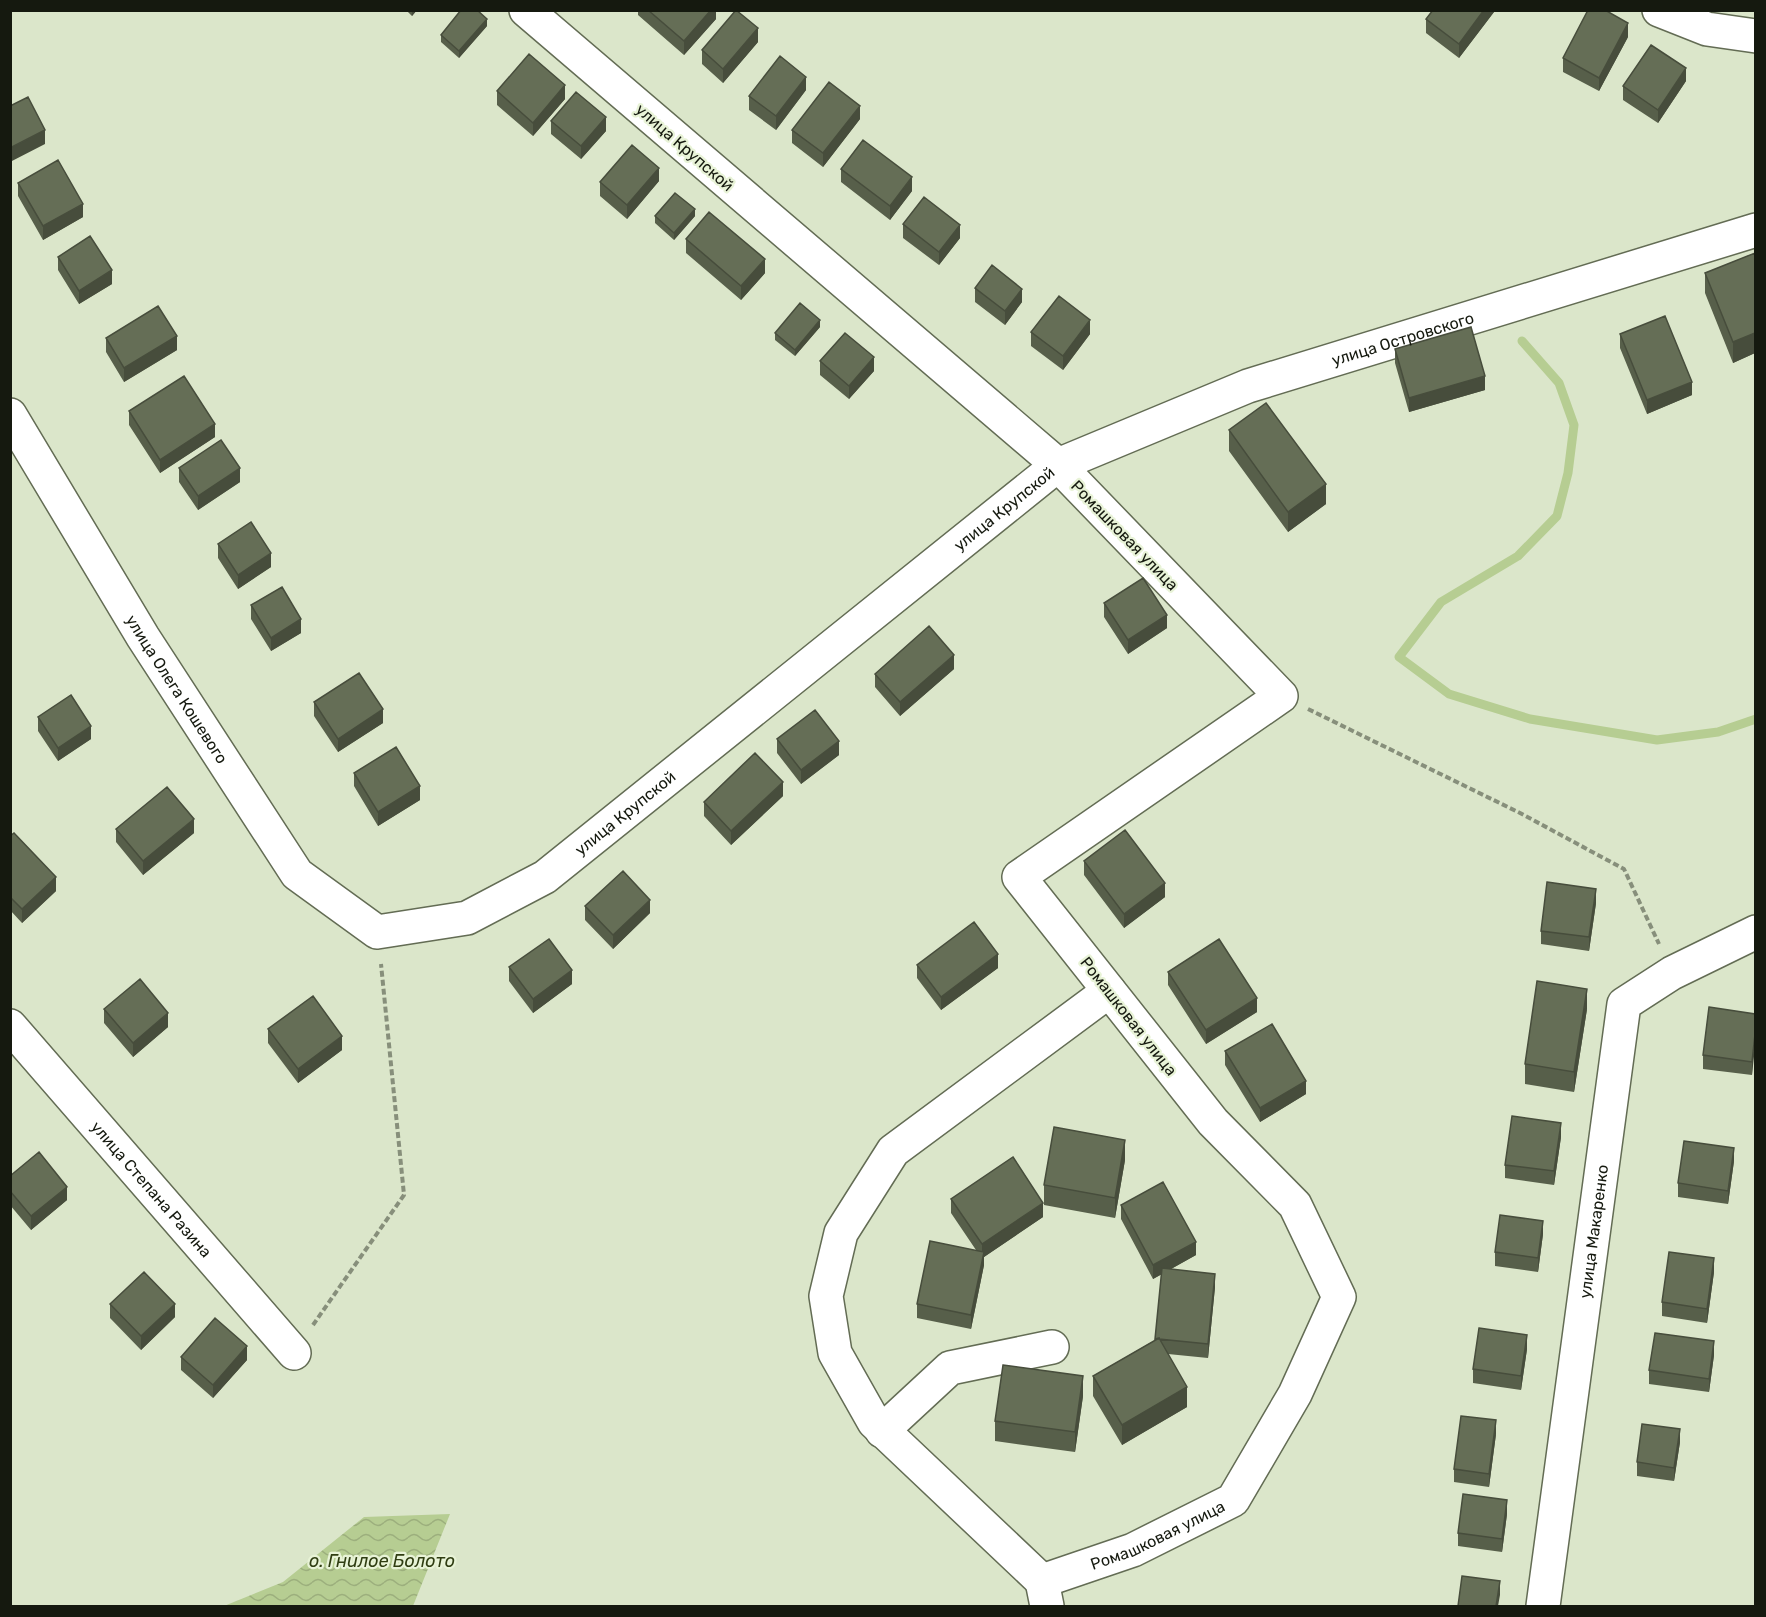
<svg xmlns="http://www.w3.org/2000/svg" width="1766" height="1617" font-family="Rubik,sans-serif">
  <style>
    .water { fill: url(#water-waves) }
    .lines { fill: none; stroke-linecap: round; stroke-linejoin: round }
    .stream { stroke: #b6cd92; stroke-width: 9 }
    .minor-casing { stroke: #636c54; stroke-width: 36 }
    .path { stroke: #878f7b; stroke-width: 4; stroke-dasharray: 6 3; stroke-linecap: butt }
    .minor { stroke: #fff; stroke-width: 33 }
    .wall { fill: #575f4a }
    .shaded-wall { fill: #474d3c }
    .building { fill: #656e56; stroke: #474d3c; stroke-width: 1.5 }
    .labels { text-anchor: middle; stroke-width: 4.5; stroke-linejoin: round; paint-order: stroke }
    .street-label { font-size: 16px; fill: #15190f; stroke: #e8f3d7 }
    .water-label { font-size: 18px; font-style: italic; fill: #2f3d12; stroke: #e8f3d7 }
  </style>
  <defs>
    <pattern id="water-waves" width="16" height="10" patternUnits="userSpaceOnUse" patternTransform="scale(1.5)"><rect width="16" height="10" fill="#b6cd92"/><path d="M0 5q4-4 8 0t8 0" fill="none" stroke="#9caf7d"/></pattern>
  </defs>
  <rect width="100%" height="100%" fill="#dbe6ca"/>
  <path class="water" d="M450,1514l-37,92h-189l59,-24 81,-65z"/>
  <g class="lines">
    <path class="stream" d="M1522,341l37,42 15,42 -6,48 -11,43 -39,40 -77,46 -42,55 50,37 81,25 127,21 61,-8 38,-13"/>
    <g class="minor-casing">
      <g id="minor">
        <path d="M1659,10l48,19 49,7"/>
        <path id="s1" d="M10,415l133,222 154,237 80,58 90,-14 78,-41 513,-412 -532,-455"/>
        <path id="s2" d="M10,1026l284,327"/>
        <path d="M882,1431l68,-63 102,-21"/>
        <path d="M1042,1581l-168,-159 -39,-69 -9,-57 15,-63 52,-82 216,-160"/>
        <path id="s3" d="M1047,1606l-5,-25 91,-31 100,-50 62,-106 44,-97 -44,-92 -82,-83 -194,-245 262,-181 -223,-231 190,-79 508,-156"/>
        <path id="s4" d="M1543,1606l81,-602 48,-31 84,-41"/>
      </g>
    </g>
    <path class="path" d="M1308,709l212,104 104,56 35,75
      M313,1325l91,-130 -23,-231"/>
    <use href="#minor" class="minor"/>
  </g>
  <path class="wall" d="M406,10h11l-5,6z
    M638,10h78v9l-32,36 -46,-40z
    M1494,10v2l-35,46 -33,-25v-14z
    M487,26l-28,32 -18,-16v-7z
    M1628,37l-29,54 -36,-19v-14z
    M758,42l-35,41 -21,-19v-14z
    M1686,81l-28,42 -35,-23v-14z
    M806,90l-30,40 -27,-20v-14z
    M497,91l68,8 -32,37 -36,-31z
    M860,119l-37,48 -31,-24v-13z
    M551,121l55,10 -25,28 -30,-25z
    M841,169l71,22 -22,29 -49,-38z
    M659,181l-32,38 -27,-23v-14z
    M18,183l65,34 -40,23 -25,-44z
    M655,216h40l-21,24 -19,-17z
    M903,224l57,14 -21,27 -36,-27z
    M686,239l79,34 -24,27 -55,-47z
    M1755,253v100l-22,10 -28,-70v-20z
    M58,257l54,27 -33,20 -21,-34z
    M975,288l47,14 -17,23 -30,-23z
    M820,327l-25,29 -20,-16v-7z
    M1031,332l59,2 -27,36 -32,-24z
    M1620,334l72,61 -45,19 -27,-66z
    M106,338l71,12 -53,32 -18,-30z
    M1395,349l90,41 -76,22 -14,-49z
    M820,361l54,10 -25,28 -29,-24z
    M129,411l86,26 -55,36 -31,-48z
    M1229,430l97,74 -38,28 -59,-81z
    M179,468l61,14 -42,28 -19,-28z
    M218,544l53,23 -33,22 -20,-31z
    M1104,603l63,25 -39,26 -24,-37z
    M251,605l50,28 -30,18 -20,-32z
    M954,669l-54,47 -25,-29v-13z
    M314,702l69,21 -45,29 -24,-36z
    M38,717l53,22 -33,22 -20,-30z
    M777,739l62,16 -38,29 -24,-31z
    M354,773l66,27 -42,26 -24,-40z
    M783,796l-52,49 -27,-29v-14z
    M116,829l78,4 -51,42 -27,-33z
    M10,836l46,55 -34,32 -12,-13z
    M1084,861l81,36 -41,31 -40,-53z
    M1596,903l-7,48 -48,-7v-13z
    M585,906l65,7 -37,36 -28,-29z
    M917,965l81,3 -57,42 -24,-32z
    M509,967l63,17 -39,29 -24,-32z
    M1168,972l89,40 -51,32 -38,-59z
    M104,1009l64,18 -35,30 -29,-34z
    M1587,1009l-13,83 -49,-8v-20z
    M1755,1014l-3,61 -49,-6v-14z
    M268,1029l74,21 -44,33 -30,-40z
    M1225,1051l81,43 -46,28 -35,-57z
    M1561,1137l-7,48 -49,-7v-13z
    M1125,1160l-10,58 -71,-13v-20z
    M1734,1161l-6,43 -50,-7v-14z
    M10,1176l57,24 -36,30 -21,-25z
    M951,1199l92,18 -59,40v8l-13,64 -54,-11v-14l59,-54 -25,-37z
    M1121,1205l75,50 -25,14 44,18 -7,71 -40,-4 19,53 -65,38 -29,-49v-20l62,-36 7,-66 -9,5 -32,-60z
    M1543,1234l-5,38 -43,-6v-14z
    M1714,1272l-7,51 -45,-7v-14z
    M110,1304l65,13 -34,33 -31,-32z
    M1527,1349l-6,41 -48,-7v-14z
    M1714,1355l-5,37 -60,-8v-14z
    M181,1357l66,3 -34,38 -32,-28z
    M1083,1396l-8,56 -80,-11v-20z
    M1496,1434l-7,53 -35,-5v-13z
    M1680,1442l-6,39 -37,-5v-14z
    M1507,1514l-5,38 -44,-6v-13z"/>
  <path class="shaded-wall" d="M412,10h5l-5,6z
    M711,10h5v9l-32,36v-14z
    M1484,10h10v2l-35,46v-14z
    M487,19v7l-28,32v-7z
    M1628,23v14l-29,54v-13z
    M758,28v14l-35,41v-14z
    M1686,68v13l-28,42v-13z
    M806,77v13l-30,40v-14z
    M565,85v14l-32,37v-13z
    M860,106v13l-37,48v-14z
    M606,117v14l-25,28v-13z
    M45,130v14l-35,18v-14z
    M659,168v13l-32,38v-14z
    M912,177v14l-22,29v-14z
    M83,204v13l-40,23v-14z
    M695,209v7l-21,24v-7z
    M960,225v13l-21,27v-13z
    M765,259v14l-24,27v-14z
    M112,270v14l-33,20v-13z
    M1022,289v13l-17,23v-14z
    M820,320v7l-25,29v-6z
    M1090,320v14l-27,36v-14z
    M1755,333v20l-22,10v-21z
    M177,336v14l-53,32v-14z
    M874,357v14l-25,28v-13z
    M1485,376v14l-76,22v-14z
    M1692,382v13l-45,19v-14z
    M215,424v13l-55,36v-13z
    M240,468v14l-42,28v-14z
    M1326,484v20l-38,28v-20z
    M271,553v14l-33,22v-14z
    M1167,615v13l-39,26v-14z
    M301,619v14l-30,18v-13z
    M954,655v14l-54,47v-14z
    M383,709v14l-45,29v-13z
    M91,726v13l-33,22v-13z
    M839,741v14l-38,29v-14z
    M783,782v14l-52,49v-14z
    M420,786v14l-42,26v-14z
    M194,819v14l-51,42v-14z
    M56,877v14l-34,32v-14z
    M1165,883v14l-41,31v-14z
    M1596,889v14l-7,48v-14z
    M650,900v13l-37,36v-14z
    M998,954v14l-57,42v-13z
    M572,970v14l-39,29v-14z
    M1587,989v20l-13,83v-20z
    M1257,998v14l-51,32v-14z
    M168,1013v14l-35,30v-14z
    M1755,1034v13l-3,28v-13z
    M342,1036v14l-44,33v-14z
    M1306,1081v13l-46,28v-14z
    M1561,1123v14l-7,48v-14z
    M1125,1140v20l-10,58v-20z
    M1734,1148v13l-6,43v-13z
    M67,1187v13l-36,30v-14z
    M1043,1203v14l-59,40v8l-13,64v-14l11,-57v-14z
    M1543,1221v13l-5,38v-14z
    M1196,1242v13l-43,24v-14z
    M1714,1258v14l-7,51v-14z
    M1215,1274v13l-7,71v-14z
    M175,1304v13l-34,33v-14z
    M1527,1335v14l-6,41v-14z
    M1714,1341v14l-5,37v-13z
    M247,1346v14l-34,38v-13z
    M1083,1376v20l-8,56v-20z
    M1187,1387v20l-65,38v-20z
    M1496,1420v14l-7,53v-13z
    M1680,1429v13l-6,39v-13z
    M1507,1500v14l-5,38v-13z
    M1500,1581v14l-2,11h-2z"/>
  <path class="building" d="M461,10h16l10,9 -28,32 -18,-16z
    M648,10h63l-27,31z
    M736,10l22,18 -35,41 -21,-19z
    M1433,10h51l-25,34 -33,-25z
    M1588,10h17l23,13 -29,55 -36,-20z
    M1651,45l35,23 -28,42 -35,-24z
    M529,54l36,31 -32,38 -36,-32z
    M780,56l26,21 -30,39 -27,-20z
    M829,82l31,24 -37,47 -31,-23z
    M576,92l30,25 -25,29 -30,-25z
    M28,97l17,33 -35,18v-42z
    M863,140l49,37 -22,29 -49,-37z
    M632,145l27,23 -32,37 -27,-23z
    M58,160l25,44 -40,22 -25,-43z
    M675,193l20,16 -21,24 -19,-17z
    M924,197l36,28 -21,27 -36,-28z
    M709,212l56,47 -24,27 -55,-47z
    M90,236l22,34 -33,21 -21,-34z
    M1755,253v80l-22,9 -28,-69z
    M992,265l30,24 -17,22 -30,-23z
    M1059,296l31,24 -27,36 -32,-24z
    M800,303l20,17 -25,30 -20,-17z
    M158,306l19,30 -53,32 -18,-30z
    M1665,316l27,66 -45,18 -27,-66z
    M1471,327l14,49 -76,22 -14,-49z
    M845,333l29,24 -25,29 -29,-25z
    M184,376l31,48 -55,36 -31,-49z
    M1266,403l60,81 -38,28 -59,-82z
    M221,440l19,28 -42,28 -19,-28z
    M251,522l20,31 -33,22 -20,-31z
    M1143,578l24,37 -39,25 -24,-37z
    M282,587l19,32 -30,19 -20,-33z
    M929,626l25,29 -54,47 -25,-28z
    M359,673l24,36 -45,30 -24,-37z
    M71,695l20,31 -33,22 -20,-31z
    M815,710l24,31 -38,29 -24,-31z
    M396,747l24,39 -42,26 -24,-39z
    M755,753l28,29 -52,49 -27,-29z
    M167,787l27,32 -51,42 -27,-32z
    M1125,830l40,53 -41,31 -40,-53z
    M14,833l42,44 -34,32 -12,-12v-61z
    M623,871l27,29 -37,35 -28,-29z
    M1547,882l49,7 -7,48 -48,-6z
    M974,922l24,32 -57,43 -24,-32z
    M549,939l23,31 -39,29 -24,-32z
    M1219,939l38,59 -51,32 -38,-58z
    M140,979l28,34 -35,30 -29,-34z
    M1537,981l50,8 -13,83 -49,-8z
    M313,996l29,40 -44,33 -30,-40z
    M1709,1007l46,7v20l-3,28 -49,-7z
    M1272,1024l34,57 -46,27 -35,-57z
    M1512,1116l49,7 -7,48 -49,-6z
    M1054,1127l71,13 -10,58 -71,-13z
    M1684,1141l50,7 -6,43 -50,-8z
    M39,1152l28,35 -36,29 -21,-25v-15z
    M1013,1157l30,46 -61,41 -31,-45z
    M1163,1182l33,60 -43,23 -32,-60z
    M1500,1215l43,6 -5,37 -43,-6z
    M930,1241l54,11 -13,63 -54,-11z
    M1669,1252l45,6 -7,51 -45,-7z
    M1162,1268l53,6 -7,70 -49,-5v-1l-4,1z
    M144,1272l31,32 -34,32 -31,-32z
    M215,1318l32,28 -34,39 -32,-28z
    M1479,1328l48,7 -6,41 -48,-7z
    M1655,1333l59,8 -5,38 -60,-9z
    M1159,1338l28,49 -65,38 -29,-49z
    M1003,1365l80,11 -8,56 -80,-11z
    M1461,1416l35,4 -7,54 -35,-5z
    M1642,1424l38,5 -6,39 -37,-6z
    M1463,1494l44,6 -5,39 -44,-6z
    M1462,1576l38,5 -4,25h-38z"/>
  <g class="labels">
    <g class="street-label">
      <text transform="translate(685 147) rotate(41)" y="6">улица Крупской</text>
      <text dy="6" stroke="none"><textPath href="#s3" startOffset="2001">улица Островского</textPath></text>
      <text dy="6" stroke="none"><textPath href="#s1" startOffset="1408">улица Крупской</textPath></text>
      <text transform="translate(1125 535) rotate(46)" y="6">Ромашковая улица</text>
      <text dy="6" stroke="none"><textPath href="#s1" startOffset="321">улица Олега Кошевого</textPath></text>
      <text dy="6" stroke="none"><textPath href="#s1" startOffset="922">улица Крупской</textPath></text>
      <text transform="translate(1129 1016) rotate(52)" y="6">Ромашковая улица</text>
      <text dy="6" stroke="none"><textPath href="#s2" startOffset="216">улица Степана Разина</textPath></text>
      <text dy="6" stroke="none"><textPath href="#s4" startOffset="378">улица Макаренко</textPath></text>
      <text dy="6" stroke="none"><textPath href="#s3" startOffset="150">Ромашковая улица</textPath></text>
    </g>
    <g class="water-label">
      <text x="382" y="1567">о. Гнилое Болото</text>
    </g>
  </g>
  <rect width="1766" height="1617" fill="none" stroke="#15190f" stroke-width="24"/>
</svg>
